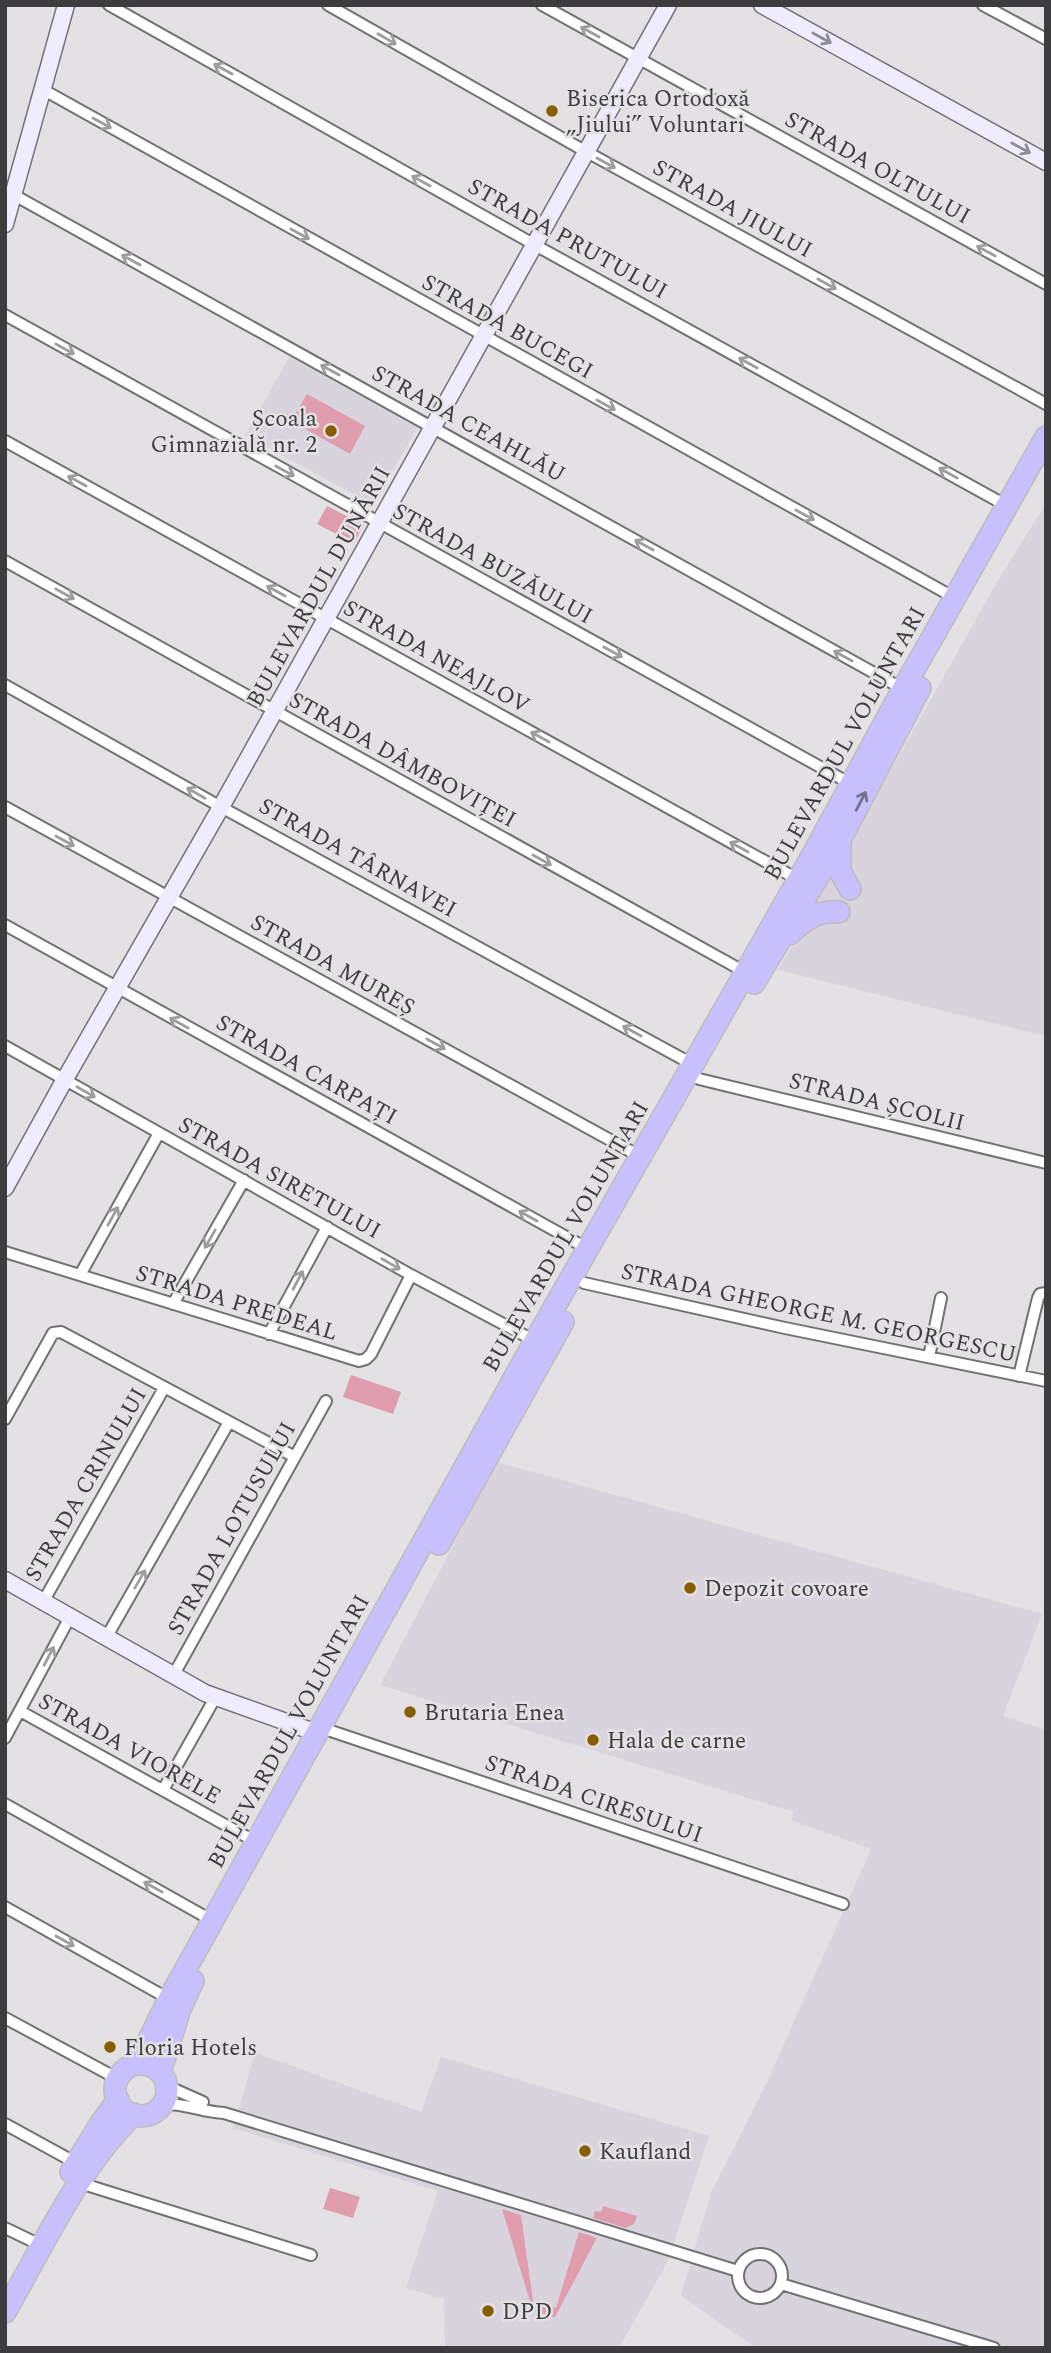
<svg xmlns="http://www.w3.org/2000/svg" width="1051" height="2353" font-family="Spectral,serif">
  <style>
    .built { fill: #d9d3dd }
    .green { fill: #df9dad }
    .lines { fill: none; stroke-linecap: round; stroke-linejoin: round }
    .street-casing { stroke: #737174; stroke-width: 14 }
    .secondary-casing { stroke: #737174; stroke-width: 19 }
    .highway-casing { stroke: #bdbdbd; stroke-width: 24 }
    .street { stroke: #fff; stroke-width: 10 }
    .secondary { stroke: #eeecfe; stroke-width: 16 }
    .highway { stroke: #c8c0fc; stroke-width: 21 }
    .oneway { stroke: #9e9e9e }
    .oneway2 { stroke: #8d8b94 }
    .oneway3 { stroke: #75718a }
    .poi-dot { fill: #8a5c00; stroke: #e3e1e4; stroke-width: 2.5 }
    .labels { text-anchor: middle; stroke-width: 5; stroke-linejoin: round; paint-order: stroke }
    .poi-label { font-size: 23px; fill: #3d3c3e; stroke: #e3e1e4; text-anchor: start }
    .street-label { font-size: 23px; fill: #3d3c3e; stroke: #e3e1e4 }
  </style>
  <rect width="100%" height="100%" fill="#e3e1e4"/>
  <path class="built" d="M290,356l127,72 -44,77 -128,-70z
    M1046,504v532l-268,-66 222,-393z
    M497,1462l545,152 -39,102 43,14v618h-290l-75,-52 30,-103 57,-113 103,-231 -80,-29 3,-8 -414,-127z
    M255,2053l166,59 20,-55 268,79 -41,125 -49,87h-174l-1,-49 -38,-11 32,-97 -205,-63z"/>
  <path class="green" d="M307,394l58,32 -15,28 -59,-33z
    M327,506l37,19 -10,18 -37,-19z
    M351,1375l50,17 -8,22 -50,-17z
    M330,2188l30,9 -7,21 -30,-9z
    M603,2206l34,10 -3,8 -8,4 -33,-10 2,-7 6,1z
    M502,2209l19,6 12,86 23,7 23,-76 18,6 -42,79 -22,-6z"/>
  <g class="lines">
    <g class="street-casing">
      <path id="street" d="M109,5l426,240 472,261
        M328,5l248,141 470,258
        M542,5l504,279
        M983,5l63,34
        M42,89l913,509
        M14,195l889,494
        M5,315l846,469
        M5,441l794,439
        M5,561l740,411
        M5,685l216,122 471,257
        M5,807l636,350
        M5,925l583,324
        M5,1046l406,229 124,66
        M699,1079l347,84
        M5,1252l354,109 7,-2 5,-5 40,-79
        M80,1275l79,-142
        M584,1283l201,45 261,53
        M173,1304l71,-124
        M269,1334l58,-107
        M929,1357l12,-59
        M1019,1376l19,-78 2,-4 6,-1
        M5,1419l48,-86 8,-1 234,125
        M43,1602l121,-214
        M106,1638l123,-216
        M173,1676l153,-275
        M20,1711l236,131
        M331,1731l512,173
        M5,1738l65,-121
        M163,1790l52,-92
        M5,1804l208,117
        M5,1907l164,92
        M5,2018l113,61
        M167,2086l36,16
        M163,2104c23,-1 38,8 61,9l514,158
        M5,2124l71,39
        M80,2183l231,72
        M5,2228l27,13
        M738 2276a22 22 0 1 1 44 0a22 22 0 1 1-44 0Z
        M781,2284l213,64"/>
    </g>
    <g class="secondary-casing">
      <path id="secondary" d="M762,5l284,157
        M5,224l61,-219
        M5,1188l60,-109 156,-272 447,-802
        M5,1580l200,113 112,40"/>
    </g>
    <g class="highway-casing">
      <path id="highway" d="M840,842v29l10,18
        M789,934c16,-14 28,-24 50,-22
        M754,983l86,-143 80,-152
        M439,1544l124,-222
        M137,2064l32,-65 366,-658 277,-485 91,-167 143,-252
        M115 2090a26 26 0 1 1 52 0a26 26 0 1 1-52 0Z
        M160,2072l20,-63 13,-28
        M71,2172l30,-49 17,-23
        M5,2312c37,-64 75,-147 129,-198"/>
    </g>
    <use href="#street" class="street"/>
    <use href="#secondary" class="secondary"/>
    <use href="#highway" class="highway"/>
  </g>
  <defs><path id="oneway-shaft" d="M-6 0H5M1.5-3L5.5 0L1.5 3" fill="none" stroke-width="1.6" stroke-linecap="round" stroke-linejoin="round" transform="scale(1.75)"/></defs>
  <g class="oneway">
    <use href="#oneway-shaft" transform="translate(590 32) rotate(-151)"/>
    <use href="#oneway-shaft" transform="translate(387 39) rotate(30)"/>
    <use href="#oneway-shaft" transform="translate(223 69) rotate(-151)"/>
    <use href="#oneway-shaft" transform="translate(102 123) rotate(29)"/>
    <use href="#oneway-shaft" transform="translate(606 163) rotate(29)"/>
    <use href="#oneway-shaft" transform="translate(421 181) rotate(-151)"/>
    <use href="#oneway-shaft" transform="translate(300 234) rotate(29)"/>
    <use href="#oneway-shaft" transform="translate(986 251) rotate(-151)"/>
    <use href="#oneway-shaft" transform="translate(131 260) rotate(-151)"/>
    <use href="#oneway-shaft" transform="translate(827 284) rotate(29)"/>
    <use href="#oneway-shaft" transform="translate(65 349) rotate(29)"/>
    <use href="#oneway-shaft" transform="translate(748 363) rotate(-151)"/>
    <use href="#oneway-shaft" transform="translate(330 370) rotate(-151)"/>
    <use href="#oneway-shaft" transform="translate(606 405) rotate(29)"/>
    <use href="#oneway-shaft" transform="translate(285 471) rotate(29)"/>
    <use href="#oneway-shaft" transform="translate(948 473) rotate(-151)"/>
    <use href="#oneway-shaft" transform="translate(77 481) rotate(-151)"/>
    <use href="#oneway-shaft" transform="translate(805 515) rotate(29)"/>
    <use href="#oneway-shaft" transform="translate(644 545) rotate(-151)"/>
    <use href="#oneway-shaft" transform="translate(276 591) rotate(-151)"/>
    <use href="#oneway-shaft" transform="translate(65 594) rotate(29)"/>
    <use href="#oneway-shaft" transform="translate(613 652) rotate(29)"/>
    <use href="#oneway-shaft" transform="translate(843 656) rotate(-151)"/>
    <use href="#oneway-shaft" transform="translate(540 737) rotate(-151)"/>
    <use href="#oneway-shaft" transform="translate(196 793) rotate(-150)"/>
    <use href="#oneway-shaft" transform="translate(65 841) rotate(29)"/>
    <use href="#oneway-shaft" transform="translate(739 847) rotate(-151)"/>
    <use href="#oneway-shaft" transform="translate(542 860) rotate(29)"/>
    <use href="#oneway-shaft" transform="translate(179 1023) rotate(-151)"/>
    <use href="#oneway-shaft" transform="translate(632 1031) rotate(-151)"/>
    <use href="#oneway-shaft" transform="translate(436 1044) rotate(29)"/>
    <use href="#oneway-shaft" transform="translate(86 1092) rotate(30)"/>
    <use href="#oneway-shaft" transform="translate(113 1216) rotate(-61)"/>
    <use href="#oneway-shaft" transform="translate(528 1216) rotate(-151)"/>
    <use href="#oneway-shaft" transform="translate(210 1239) rotate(120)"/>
    <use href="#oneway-shaft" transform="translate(391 1264) rotate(30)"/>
    <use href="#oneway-shaft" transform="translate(298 1280) rotate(-62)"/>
    <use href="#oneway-shaft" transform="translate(140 1579) rotate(-60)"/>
    <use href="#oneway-shaft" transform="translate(49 1656) rotate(-62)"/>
    <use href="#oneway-shaft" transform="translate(153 1887) rotate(-151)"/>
    <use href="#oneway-shaft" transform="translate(65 1941) rotate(29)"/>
  </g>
  <g class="oneway2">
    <use href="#oneway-shaft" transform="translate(822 38) rotate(29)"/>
    <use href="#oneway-shaft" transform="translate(1021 148) rotate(29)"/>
  </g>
  <use class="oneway3" href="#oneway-shaft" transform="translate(861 801) rotate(-63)"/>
  <g class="poi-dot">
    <circle cx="552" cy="111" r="7"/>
    <circle cx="331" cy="431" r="7"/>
    <circle cx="690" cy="1588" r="7"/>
    <circle cx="410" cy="1712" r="7"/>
    <circle cx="593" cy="1740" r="7"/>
    <circle cx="110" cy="2047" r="7"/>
    <circle cx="585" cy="2151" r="7"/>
    <circle cx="488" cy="2311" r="7"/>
  </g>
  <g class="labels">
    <g class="poi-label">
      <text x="566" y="106">Biserica Ortodoxă<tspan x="566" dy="26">„Jiului” Voluntari</tspan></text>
      <text x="317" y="426" text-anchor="end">Școala<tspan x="317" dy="26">Gimnazială nr. 2</tspan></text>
      <text x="704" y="1596">Depozit covoare</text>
      <text x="424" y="1720">Brutaria Enea</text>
      <text x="607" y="1748">Hala de carne</text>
      <text x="124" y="2055">Floria Hotels</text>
      <text x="599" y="2159">Kaufland</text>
      <text x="502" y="2319">DPD</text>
    </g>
    <g class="street-label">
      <text transform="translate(878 167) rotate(29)" y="8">STRADA OLTULUI</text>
      <text transform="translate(733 208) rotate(29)" y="8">STRADA JIULUI</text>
      <text transform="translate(568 238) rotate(29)" y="8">STRADA PRUTULUI</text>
      <text transform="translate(508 326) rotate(29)" y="8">STRADA BUCEGI</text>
      <text transform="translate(469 423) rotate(29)" y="8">STRADA CEAHLĂU</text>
      <text transform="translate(493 563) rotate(29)" y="8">STRADA BUZĂULUI</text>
      <text transform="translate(318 586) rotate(-61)" y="8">BULEVARDUL DUNĂRII</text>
      <text transform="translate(437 656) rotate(29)" y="8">STRADA NEAJLOV</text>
      <text transform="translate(844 743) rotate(-61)" y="8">BULEVARDUL VOLUNTARI</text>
      <text transform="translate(403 759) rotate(29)" y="8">STRADA DÂMBOVIȚEI</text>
      <text transform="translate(358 857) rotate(29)" y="8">STRADA TÂRNAVEI</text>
      <text transform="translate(333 964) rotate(29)" y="8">STRADA MUREȘ</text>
      <text transform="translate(307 1069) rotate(29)" y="8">STRADA CARPAȚI</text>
      <text transform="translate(877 1101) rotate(14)" y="8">STRADA ȘCOLII</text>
      <text transform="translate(280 1177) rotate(29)" y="8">STRADA SIRETULUI</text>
      <text transform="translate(565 1236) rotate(-60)" y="8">BULEVARDUL VOLUNTARI</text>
      <text transform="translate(237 1302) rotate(17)" y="8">STRADA PREDEAL</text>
      <text transform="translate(819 1312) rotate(12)" y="8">STRADA GHEORGE M. GEORGESCU</text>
      <text transform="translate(85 1484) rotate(-60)" y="8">STRADA CRINULUI</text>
      <text transform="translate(231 1528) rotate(-61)" y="8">STRADA LOTUSULUI</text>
      <text transform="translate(288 1731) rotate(-61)" y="8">BULEVARDUL VOLUNTARI</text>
      <text transform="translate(130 1748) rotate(29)" y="8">STRADA VIORELE</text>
      <text transform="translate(594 1798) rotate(19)" y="8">STRADA CIRESULUI</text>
    </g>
  </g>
  <rect width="1051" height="2353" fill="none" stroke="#3d3c3e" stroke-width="14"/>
</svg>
